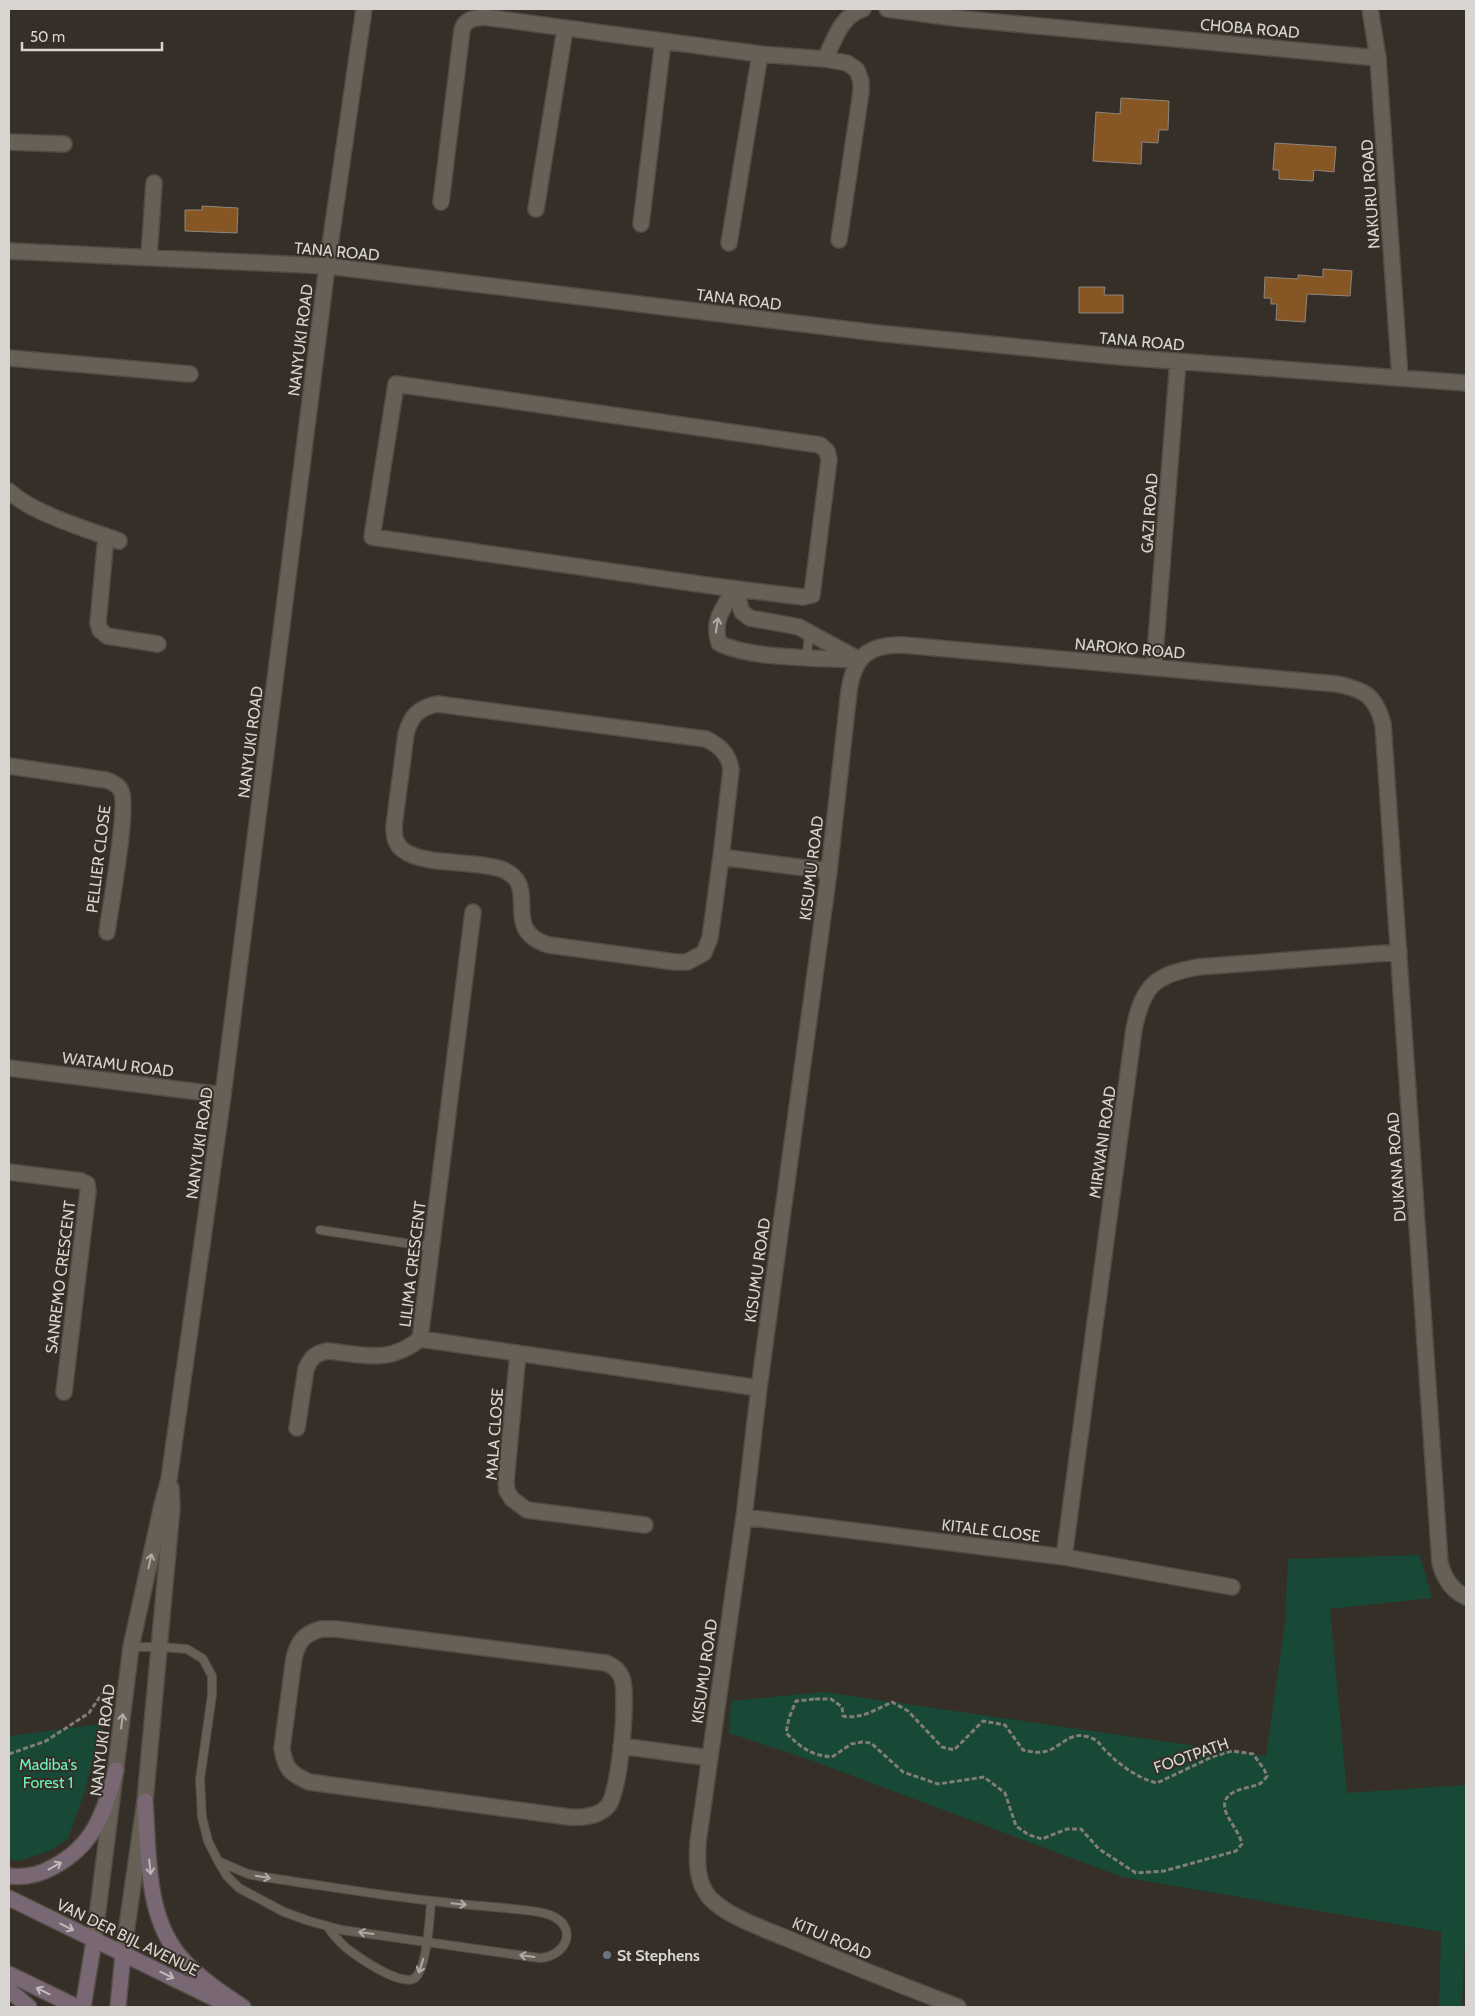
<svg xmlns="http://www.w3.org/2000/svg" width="1475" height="2016" font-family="Cabin,sans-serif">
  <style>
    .green { fill: #174936 }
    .building { fill: #865724; stroke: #8e867d }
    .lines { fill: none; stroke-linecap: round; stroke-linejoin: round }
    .service-casing { stroke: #514c45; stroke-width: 10 }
    .minor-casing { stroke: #514c45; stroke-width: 18 }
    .tertiary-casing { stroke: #514c45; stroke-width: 18 }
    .secondary-casing { stroke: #514c45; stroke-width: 18 }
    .path { stroke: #827d76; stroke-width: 3; stroke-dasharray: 5 2.5; stroke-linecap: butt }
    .service { stroke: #676057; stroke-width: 8 }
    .minor { stroke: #676057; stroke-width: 15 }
    .tertiary { stroke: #676057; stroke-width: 15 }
    .secondary { stroke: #796873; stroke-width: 15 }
    .oneway { stroke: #b0aba5 }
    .oneway2 { stroke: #c0b9b8 }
    .worship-dot { fill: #6b7280; stroke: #352f27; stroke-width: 2 }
    .labels { text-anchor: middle; stroke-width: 4; stroke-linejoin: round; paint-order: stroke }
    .street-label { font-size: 16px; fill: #d8d4cf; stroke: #352f27 }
    .park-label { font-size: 16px; fill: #6bf3bc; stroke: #352f27 }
    .poi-label { font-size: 16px; font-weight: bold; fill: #d8d4cf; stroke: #352f27; text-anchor: start }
  </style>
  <rect width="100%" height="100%" fill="#352f27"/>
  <path class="green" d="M1420,1555l12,43 -102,11 17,184 119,-8v133l-4,89h-23l2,-75 -319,-55 -306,-115 -87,-29 2,-32 92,-9 443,64 19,-133 3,-64z
    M101,1724l-16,67 -17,48 -19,12 -30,10 -10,-1v-124z"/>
  <path class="building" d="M1121,98l48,3 -1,29h-9l-1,13 -16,-1 -1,22 -48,-3 3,-49 24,2z
    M1275,143l61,4 -2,25 -20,-2 -1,11 -34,-2v-9h-6z
    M202,206l36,2 -1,25 -52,-2v-21h17z
    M1323,269l29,2 -2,25 -43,-2 -2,28 -29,-2 1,-16h-6v-6h-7l1,-21 33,2v-4l25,2z
    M1079,287h26l-1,8h19v18h-44z"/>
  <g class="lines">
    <g class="service-casing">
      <path id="service" d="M807,657l2,-26
        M320,1230l111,17
        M131,1647h28l28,2 16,10 9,17v19l-12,84 2,38 6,24 10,20 9,15 12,12 45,24 25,9 33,9 197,28c28,-1 40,-32 11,-43 -14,-5 -30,-5 -45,-7 -24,-2 -48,-4 -72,-7 -57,-6 -113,-16 -170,-24l-15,-3 -30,-13
        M327,1926c4,6 9,12 15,18 10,10 62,46 74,33 11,-11 14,-60 15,-76"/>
    </g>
    <g class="minor-casing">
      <path id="minor" d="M887,9l60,8
        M946,9l1,8 17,2 414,39
        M1370,9l8,49 22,320
        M825,59c9,-18 16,-44 38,-50
        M9,142l55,2
        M441,202l21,-172c3,-11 12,-12 22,-13l276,37 65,5 22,4 10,7 4,11v11l-22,148
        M536,209l29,-180
        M641,224l22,-183
        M729,243l31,-189
        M9,251l318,15 550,67 244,24 345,26
        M149,257l5,-74
        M9,358l181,16
        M396,384l424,61 7,6 2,9 -17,135 -9,2 -90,-11 -341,-49z
        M9,491c24,23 78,38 110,50
        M106,536l-8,87 2,7 7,6 51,8
        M735,589c-12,19 -23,31 -16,54 29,16 104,15 140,17
        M735,589l7,23 8,6 49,9 57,31
        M1154,667l24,-306
        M437,704l269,35c14,7 23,15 25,31l-10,87 -11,81 -6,15 -17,9h-12l-126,-17c-52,-16 -5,-60 -48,-76 -26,-9 -78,-3 -98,-19 -8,-6 -9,-14 -9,-24l12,-92c5,-18 12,-26 31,-30z
        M9,766l97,14c6,2 13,5 15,11 8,15 -11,118 -14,141
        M721,857l108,14
        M473,912l-53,427 339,49
        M9,1068l214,27
        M9,1172l72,9 6,3 1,7 -24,201
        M518,1353l-12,128 1,10 5,8 15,11 118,15
        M297,1428l9,-59c5,-12 10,-16 22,-18 37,4 61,13 92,-12
        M744,1517l320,40 168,30
        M1064,1557l70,-528c9,-43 20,-54 64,-62l201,-15
        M321,1629h15l270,34c8,3 13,7 16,15 6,19 -2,113 -14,128 -10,11 -26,12 -39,11l-260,-35c-18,-8 -24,-13 -27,-34l12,-90c4,-17 10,-24 27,-29z
        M621,1746l89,12
        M958,2007c-58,-22 -115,-45 -172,-69 -24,-10 -60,-22 -77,-41 -13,-16 -12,-36 -11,-55l46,-325 15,-129 70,-517 20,-180c5,-34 19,-47 54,-46l434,39c28,6 38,11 46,40l57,839c4,15 11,27 26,34"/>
    </g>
    <g class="tertiary-casing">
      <path id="tertiary" d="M94,1941l37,-294 31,-142 7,-26 54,-384 104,-829 37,-257
        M123,1954l22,-153 27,-294 -1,-19"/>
    </g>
    <g class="secondary-casing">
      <path id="secondary" d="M145,1801c4,54 0,120 40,161 17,18 38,32 58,45
        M9,1876c16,2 30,-1 44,-9 42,-22 51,-55 63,-97
        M9,1898l223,109
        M9,1974l68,33
        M9,1990l20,17
        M83,2007l11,-66
        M118,2007l5,-53"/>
    </g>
    <path class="path" d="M815,1699h16l11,8 1,9c17,4 34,-7 49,-14l16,9 34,36 12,3 29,-29 22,4 18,25c9,2 18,4 27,0 11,-5 21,-17 34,-14 16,3 14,8 24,17 14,14 30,25 49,30l55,-26 20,-6 21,3 11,15 3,7c-2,3 -5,7 -8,8 -11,5 -38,5 -34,25 2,10 14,22 17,35l-6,7 -72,20 -28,2 -37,-24 -18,-20h-14l-25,10 -13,-4 -13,-9 -11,-33 -21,-16 -46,7 -35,-12 -32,-29 -9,-1 -11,2 -19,13c-22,-2 -30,-9 -46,-24l3,-15 7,-17z
      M9,1754l37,-13 43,-28 20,-30"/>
    <use href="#service" class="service"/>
    <use href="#minor" class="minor"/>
    <use href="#tertiary" class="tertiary"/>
    <use href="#secondary" class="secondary"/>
  </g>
  <defs><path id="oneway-shaft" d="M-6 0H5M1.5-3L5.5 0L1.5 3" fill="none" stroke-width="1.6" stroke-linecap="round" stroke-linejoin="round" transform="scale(1.25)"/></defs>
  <g class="oneway">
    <use href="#oneway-shaft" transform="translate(717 625) rotate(-81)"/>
    <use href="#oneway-shaft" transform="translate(150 1561) rotate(-78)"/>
    <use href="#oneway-shaft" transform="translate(122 1721) rotate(-83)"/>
    <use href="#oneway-shaft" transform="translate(263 1877) rotate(10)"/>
    <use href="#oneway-shaft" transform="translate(459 1904) rotate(6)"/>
    <use href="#oneway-shaft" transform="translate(366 1933) rotate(-172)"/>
    <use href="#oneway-shaft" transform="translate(527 1956) rotate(-172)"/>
    <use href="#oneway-shaft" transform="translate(421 1966) rotate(108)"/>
  </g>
  <g class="oneway2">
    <use href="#oneway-shaft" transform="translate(55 1866) rotate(-29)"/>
    <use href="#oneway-shaft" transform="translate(150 1867) rotate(84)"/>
    <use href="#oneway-shaft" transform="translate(67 1927) rotate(27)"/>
    <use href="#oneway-shaft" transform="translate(167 1975) rotate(26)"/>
    <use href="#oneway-shaft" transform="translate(43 1991) rotate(-154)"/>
  </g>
  <circle class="worship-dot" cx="607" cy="1955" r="5"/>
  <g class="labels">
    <g class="street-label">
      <text transform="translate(1250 28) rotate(5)" y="6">CHOBA ROAD</text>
      <text transform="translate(1370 194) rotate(-94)" y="6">NAKURU ROAD</text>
      <text transform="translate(337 251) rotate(5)" y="6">TANA ROAD</text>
      <text transform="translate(739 299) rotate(7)" y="6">TANA ROAD</text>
      <text transform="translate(300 340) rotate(-83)" y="6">NANYUKI ROAD</text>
      <text transform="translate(1142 341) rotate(5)" y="6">TANA ROAD</text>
      <text transform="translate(1149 513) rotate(-86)" y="6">GAZI ROAD</text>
      <text transform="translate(1130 648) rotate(5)" y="6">NAROKO ROAD</text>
      <text transform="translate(250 742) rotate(-83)" y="6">NANYUKI ROAD</text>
      <text transform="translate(98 859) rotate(-83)" y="6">PELLIER CLOSE</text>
      <text transform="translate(811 868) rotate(-83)" y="6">KISUMU ROAD</text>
      <text transform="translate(118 1064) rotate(7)" y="6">WATAMU ROAD</text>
      <text transform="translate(1102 1142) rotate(-82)" y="6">MIRWANI ROAD</text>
      <text transform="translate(199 1143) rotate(-82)" y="6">NANYUKI ROAD</text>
      <text transform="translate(1396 1167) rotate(-94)" y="6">DUKANA ROAD</text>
      <text transform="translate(412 1264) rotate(-83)" y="6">LILIMA CRESCENT</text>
      <text transform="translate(757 1270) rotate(-82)" y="6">KISUMU ROAD</text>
      <text transform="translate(60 1277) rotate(-83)" y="6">SANREMO CRESCENT</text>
      <text transform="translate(494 1434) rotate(-86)" y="6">MALA CLOSE</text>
      <text transform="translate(991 1530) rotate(7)" y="6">KITALE CLOSE</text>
      <text transform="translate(704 1671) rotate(-82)" y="6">KISUMU ROAD</text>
      <text transform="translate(102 1740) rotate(-83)" y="6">NANYUKI ROAD</text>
      <text transform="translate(1191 1755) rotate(-19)" y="6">FOOTPATH</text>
      <text transform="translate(128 1937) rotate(26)" y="6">VAN DER BIJL AVENUE</text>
      <text transform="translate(832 1938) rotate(23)" y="6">KITUI ROAD</text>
    </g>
    <g class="park-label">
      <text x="48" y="1770">Madiba's<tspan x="48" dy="18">Forest 1</tspan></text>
    </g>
    <g class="poi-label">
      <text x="617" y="1961">St Stephens</text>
    </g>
  </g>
  <rect width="1475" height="2016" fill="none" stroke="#d8d4cf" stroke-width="20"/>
  <path d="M22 42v8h140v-8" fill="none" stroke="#d8d4cf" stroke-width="2.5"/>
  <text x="30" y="42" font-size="15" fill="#d8d4cf" stroke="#352f27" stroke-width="4" paint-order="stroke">50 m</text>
</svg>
